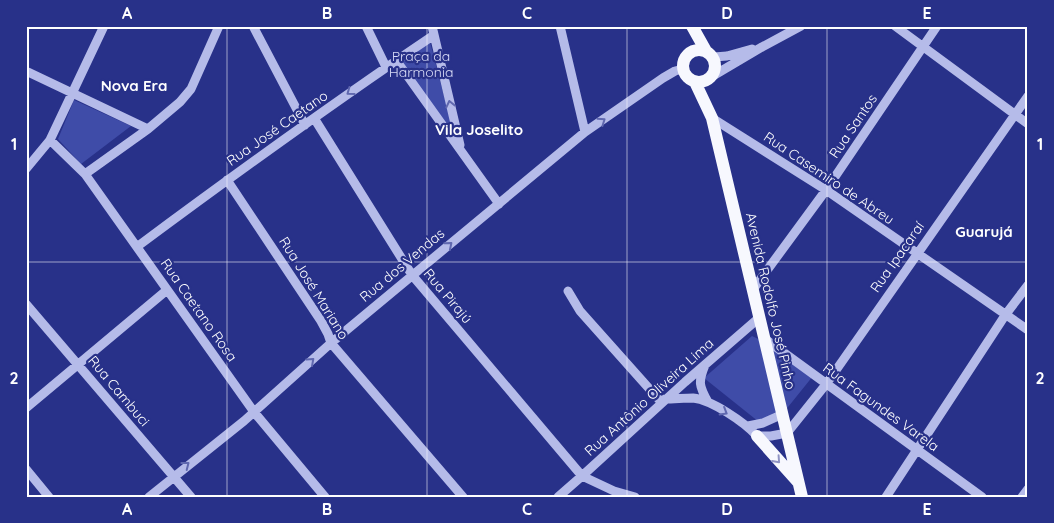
<svg xmlns="http://www.w3.org/2000/svg" width="1054" height="523" font-family="Quicksand,sans-serif">
  <style>
    .green { fill: #3f4ca8 }
    .lines { fill: none; stroke-linecap: round; stroke-linejoin: round }
    .minor { stroke: #b5bbe9; stroke-width: 9 }
    .major { stroke: #f7f8fe; stroke-width: 12 }
    .oneway { stroke: #6068af }
    .oneway2 { stroke: #9094c4 }
    .grid { fill: none; stroke: #fff; stroke-width: 1; stroke-opacity: 0.55 }
    .labels { text-anchor: middle; stroke-width: 4.5; stroke-linejoin: round; paint-order: stroke }
    .park-label { font-size: 14px; fill: #d9dcf7; stroke: #283189 }
    .street-label { font-size: 14px; fill: #fff; stroke: #283189 }
    .neighbourhood-label { font-size: 15px; font-weight: bold; fill: #fff; stroke: #283189 }
    .neatline { fill: none; stroke: #fff; stroke-width: 2 }
    .grid-label { font-size: 16px; text-anchor: middle; font-weight: bold; fill: #fff }
  </style>
  <rect width="100%" height="100%" fill="#283189"/>
  <path class="green" d="M430,42l25,96 -55,-78z
    M74,100l57,26 -50,38 -23,-25z
    M752,336l17,8 44,32 -29,36 -25,10 -55,-44z"/>
  <g class="lines">
    <path class="minor" d="M253,26l52,99
      M366,26l20,41
      M432,26l28,119
      M560,26l25,106
      M895,26l133,98
      M714,57l13,-1 25,-7
      M396,60l103,144
      M28,72l120,57
      M711,77l51,-30 39,-21
      M314,118l98,157 170,201 32,15 21,6
      M712,118l114,72 202,140
      M50,140l35,34 169,238 71,85
      M26,169l24,-29 54,-114
      M85,174l63,-45 32,-27 11,-13 28,-63
      M227,180l94,141 7,13 3,9 132,154
      M138,246c97,-72 195,-143 296,-211
      M754,288l72,-98 111,-164
      M568,291l12,20 82,92
      M26,304l165,193
      M765,339l217,158
      M705,365c-7,17 -6,21 3,37
      M665,399c9,0 19,-1 28,-1 19,2 51,24 64,38h14l16,-3 40,-50 201,-287
      M26,408l141,-118
      M748,426l15,-3 20,-9
      M26,469l23,28
      M149,497l95,-76 87,-78 254,-211 78,-54 12,-7 8,-2
      M558,497l24,-21 103,-94 75,-65
      M886,497l120,-183 22,-29
      M1022,497l6,-8"/>
    <path class="major" d="M692,26l14,25
      M683 66a16 16 0 1 1 32 0a16 16 0 1 1-32 0Z
      M695,82l17,36 90,379
      M757,436l41,46"/>
  </g>
  <defs><path id="oneway-chevron" d="M-2-3.5L2.5 0L-2 3.5" fill="none" stroke-width="1.6" stroke-linecap="round" stroke-linejoin="round" transform="scale(1.25)"/></defs>
  <g class="oneway">
    <use href="#oneway-chevron" transform="translate(350 92) rotate(144)"/>
    <use href="#oneway-chevron" transform="translate(450 104) rotate(-103)"/>
    <use href="#oneway-chevron" transform="translate(602 121) rotate(-35)"/>
    <use href="#oneway-chevron" transform="translate(449 245) rotate(-40)"/>
    <use href="#oneway-chevron" transform="translate(311 361) rotate(-42)"/>
    <use href="#oneway-chevron" transform="translate(724 412) rotate(31)"/>
    <use href="#oneway-chevron" transform="translate(186 465) rotate(-38)"/>
  </g>
  <use class="oneway2" href="#oneway-chevron" transform="translate(777 460) rotate(48)"/>
  <path class="grid" d="M227,26v471M427,26v471M627,26v471M827,26v471M26,262h1002"/>
  <g class="labels">
    <g class="park-label">
      <text x="421" y="61">Praça da<tspan x="421" dy="16">Harmonia</tspan></text>
    </g>
    <g class="street-label">
      <text transform="translate(853 126) rotate(-56)" y="5">Rua Santos</text>
      <text transform="translate(277 128) rotate(-35)" y="5">Rua José Caetano</text>
      <text transform="translate(829 178) rotate(34)" y="5">Rua Casemiro de Abreu</text>
      <text transform="translate(897 257) rotate(-55)" y="5">Rua Ipacaraí</text>
      <text transform="translate(402 265) rotate(-40)" y="5">Rua dos Vendas</text>
      <text transform="translate(314 288) rotate(58)" y="5">Rua José Mariano</text>
      <text transform="translate(448 296) rotate(50)" y="5">Rua Pirajú</text>
      <text transform="translate(771 301) rotate(77)" y="5">Avenida Rodolfo José Pinho</text>
      <text transform="translate(199 310) rotate(55)" y="5">Rua Caetano Rosa</text>
      <text transform="translate(119 391) rotate(50)" y="5">Rua Cambuci</text>
      <text transform="translate(649 397) rotate(-42)" y="5">Rua Antônio Oliveira Lima</text>
      <text transform="translate(881 407) rotate(36)" y="5">Rua Fagundes Varela</text>
    </g>
    <g class="neighbourhood-label">
      <text x="134" y="91">Nova Era</text>
      <text x="479" y="135">Vila Joselito</text>
      <text x="984" y="237">Guarujá</text>
    </g>
  </g>
  <rect width="1054" height="523" fill="none" stroke="#283189" stroke-width="55"/>
  <rect x="28" y="28" width="998" height="468" class="neatline"/>
  <g class="grid-label">
    <text x="127" y="19">A</text>
    <text x="327" y="19">B</text>
    <text x="527" y="19">C</text>
    <text x="727" y="19">D</text>
    <text x="927" y="19">E</text>
    <text x="14" y="150">1</text>
    <text x="1040" y="150">1</text>
    <text x="14" y="384">2</text>
    <text x="1040" y="384">2</text>
    <text x="127" y="515">A</text>
    <text x="327" y="515">B</text>
    <text x="527" y="515">C</text>
    <text x="727" y="515">D</text>
    <text x="927" y="515">E</text>
  </g>
</svg>
